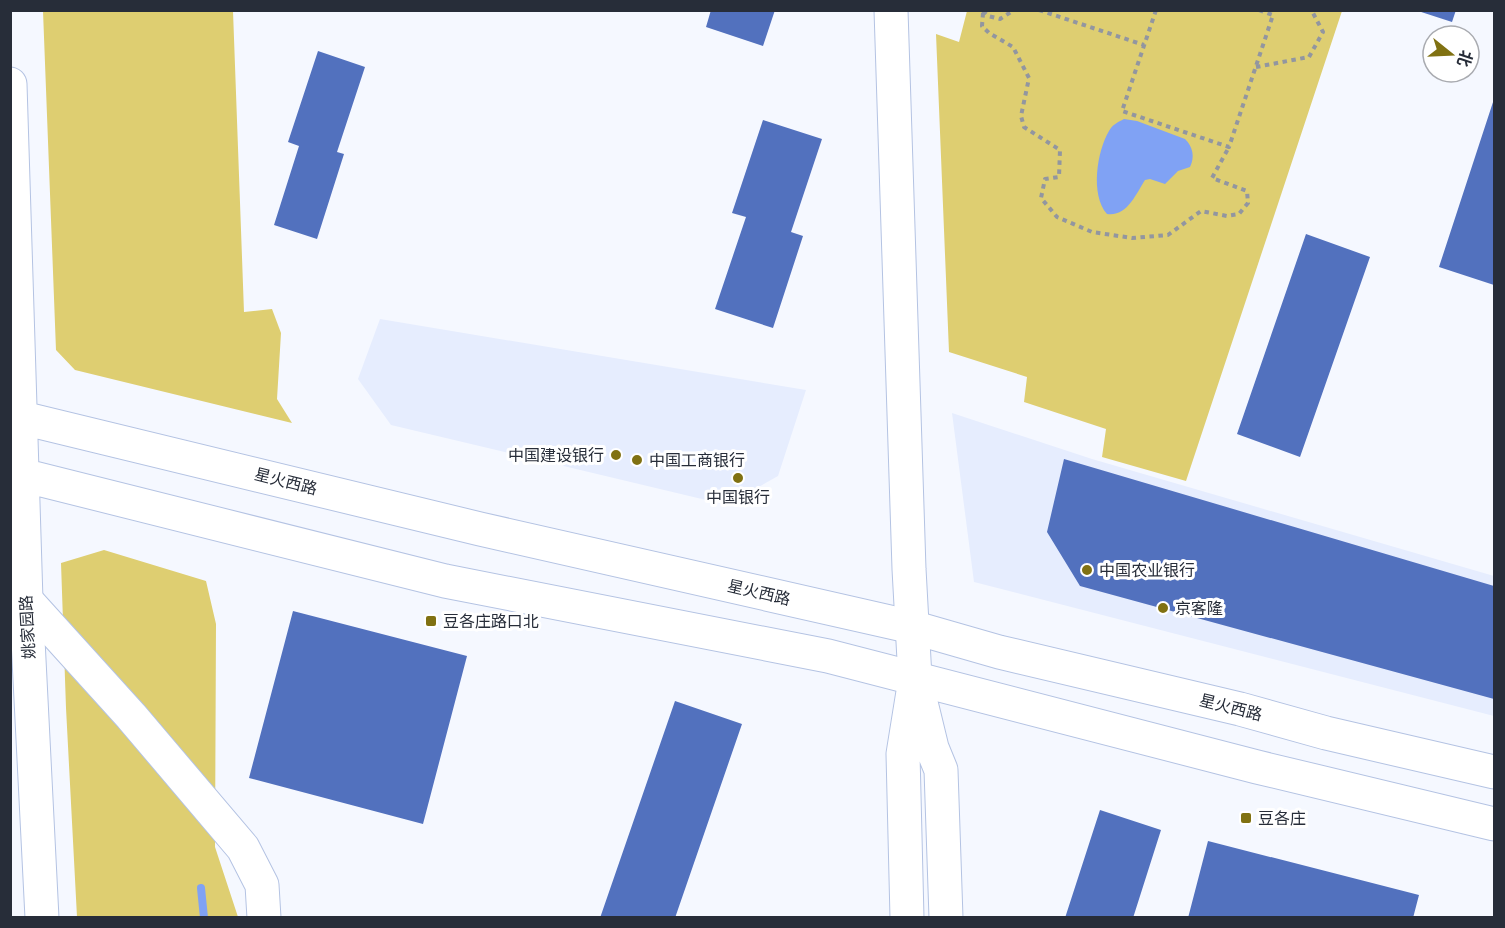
<svg xmlns="http://www.w3.org/2000/svg" width="1505" height="928" font-family="'Noto Sans','Noto Sans SC',sans-serif">
  <style>
    .built { fill: #e6edfe }
    .green { fill: #dece71 }
    .water { fill: #80a2f4 }
    .lines { fill: none; stroke-linecap: round; stroke-linejoin: round }
    .stream { stroke: #80a2f4; stroke-width: 8 }
    .building { fill: #5271be }
    .minor-casing { stroke: #b4c3e3; stroke-width: 35 }
    .major-casing { stroke: #b4c3e3; stroke-width: 35 }
    .path { stroke: #9296a0; stroke-width: 4; stroke-dasharray: 4.5 4.5; stroke-linecap: butt }
    .minor { stroke: #fff; stroke-width: 33 }
    .major { stroke: #fff; stroke-width: 33 }
    .poi-dot { fill: #807112; stroke: #fff; stroke-width: 2 }
    .labels { text-anchor: middle; stroke-width: 6; stroke-linejoin: round; paint-order: stroke }
    .poi-label { font-size: 16px; fill: #272d39; stroke: #fff; text-anchor: start }
    .street-label { font-size: 16px; fill: #272d39; stroke: #fff }
  </style>
  <rect width="100%" height="100%" fill="#f5f8ff"/>
  <path class="built" d="M380,319l426,71 -28,86 -51,29 -336,-80 -33,-46z
    M952,413l140,46 402,117v140l-520,-134z"/>
  <path class="green" d="M43,11h190l11,301 28,-3 9,24 -4,66 15,24 -217,-53 -19,-20z
    M967,11h375l-156,470 -84,-24 4,-28 -82,-27 3,-25 -78,-25 -13,-318 23,8z
    M104,550l102,31 10,43 -1,223 23,70h-161l-11,-209 -5,-145z"/>
  <path class="water" d="M1124,119l13,2 48,18c8,8 10,18 5,28l-12,4 -13,13 -15,-5 -5,1c-9,14 -18,37 -38,34 -17,-19 -10,-63 2,-83 3,-6 9,-9 15,-12z"/>
  <g class="lines">
    <path class="stream" d="M201,888l3,30"/>
  </g>
  <path class="building" d="M711,10h64l-12,36 -57,-19z
    M1415,10h41l-4,12z
    M318,51l47,16 -28,85 7,2 -27,85 -43,-14 25,-79 -11,-4z
    M1494,99v186l-55,-18z
    M763,120l59,19 -31,93 12,4 -30,92 -58,-19 31,-92 -14,-4z
    M1306,234l64,23 -70,200 -63,-23z
    M1064,459l430,127v113l-414,-113 -33,-54z
    M293,611l174,45 -44,168 -174,-46z
    M675,701l67,23 -67,194h-75z
    M1100,810l61,20 -28,88h-68z
    M1208,841l211,54 -6,23h-225z"/>
  <g class="lines">
    <g class="minor-casing">
      <path id="minor" d="M891,10l18,559 6,109 17,70 9,22 5,148
        M26,600l105,116 112,132 19,37 2,33
        M907,918l-4,-164 10,-62"/>
    </g>
    <g class="major-casing">
      <path id="major" d="M10,84l16,516 16,318
        M10,415l470,114 432,98 87,25 241,57 86,24 168,39
        M10,469l12,6 423,106 383,75 429,111 237,57"/>
    </g>
    <path class="path" d="M1039,10l105,35
      M1156,10l-34,101 107,36 44,-132 -14,-5
      M983,11l5,5 12,3 14,-9
      M983,13l-1,13 7,7 24,14 16,31 -8,38 3,11 36,23 -1,27 -14,2 -4,19 16,19 35,15 40,6 36,-3 33,-24 26,5 12,-2 9,-11 -1,-12 -35,-13 17,-31
      M1256,67l53,-10 14,-25 -10,-19 1,-3"/>
    <use href="#minor" class="minor"/>
    <use href="#major" class="major"/>
  </g>
  <g class="poi-dot">
    <circle cx="616" cy="455" r="6"/>
    <circle cx="637" cy="460" r="6"/>
    <circle cx="738" cy="478" r="6"/>
    <circle cx="1087" cy="570" r="6"/>
    <circle cx="1163" cy="608" r="6"/>
    <rect x="425" y="615" width="12" height="12" rx="3"/>
    <rect x="1240" y="812" width="12" height="12" rx="3"/>
  </g>
  <g class="labels">
    <g class="poi-label">
      <text x="604" y="461" text-anchor="end">中国建设银行</text>
      <text x="649" y="466">中国工商银行</text>
      <text x="738" y="503" text-anchor="middle">中国银行</text>
      <text x="1099" y="576">中国农业银行</text>
      <text x="1175" y="614">京客隆</text>
      <text x="443" y="627">豆各庄路口北</text>
      <text x="1258" y="824">豆各庄</text>
    </g>
    <g class="street-label">
      <text transform="translate(286 481) rotate(14)" y="6">星火西路</text>
      <text transform="translate(759 592) rotate(13)" y="6">星火西路</text>
      <text transform="translate(27 627) rotate(-93)" y="6">姚家园路</text>
      <text transform="translate(1231 707) rotate(14)" y="6">星火西路</text>
    </g>
  </g>
  <rect width="1505" height="928" fill="none" stroke="#272d39" stroke-width="24"/>
  <g transform="translate(1451 54) rotate(108)"><circle r="28" fill="#ffffff" stroke="#a9abb0" stroke-width="1.5"/>
  <path d="M0-4.5L10 22L0 15L-10 22Z" fill="#807112"/>
  <text y="-9" font-size="16" font-weight="bold" text-anchor="middle" fill="#272d39">北</text>
  </g>
</svg>
